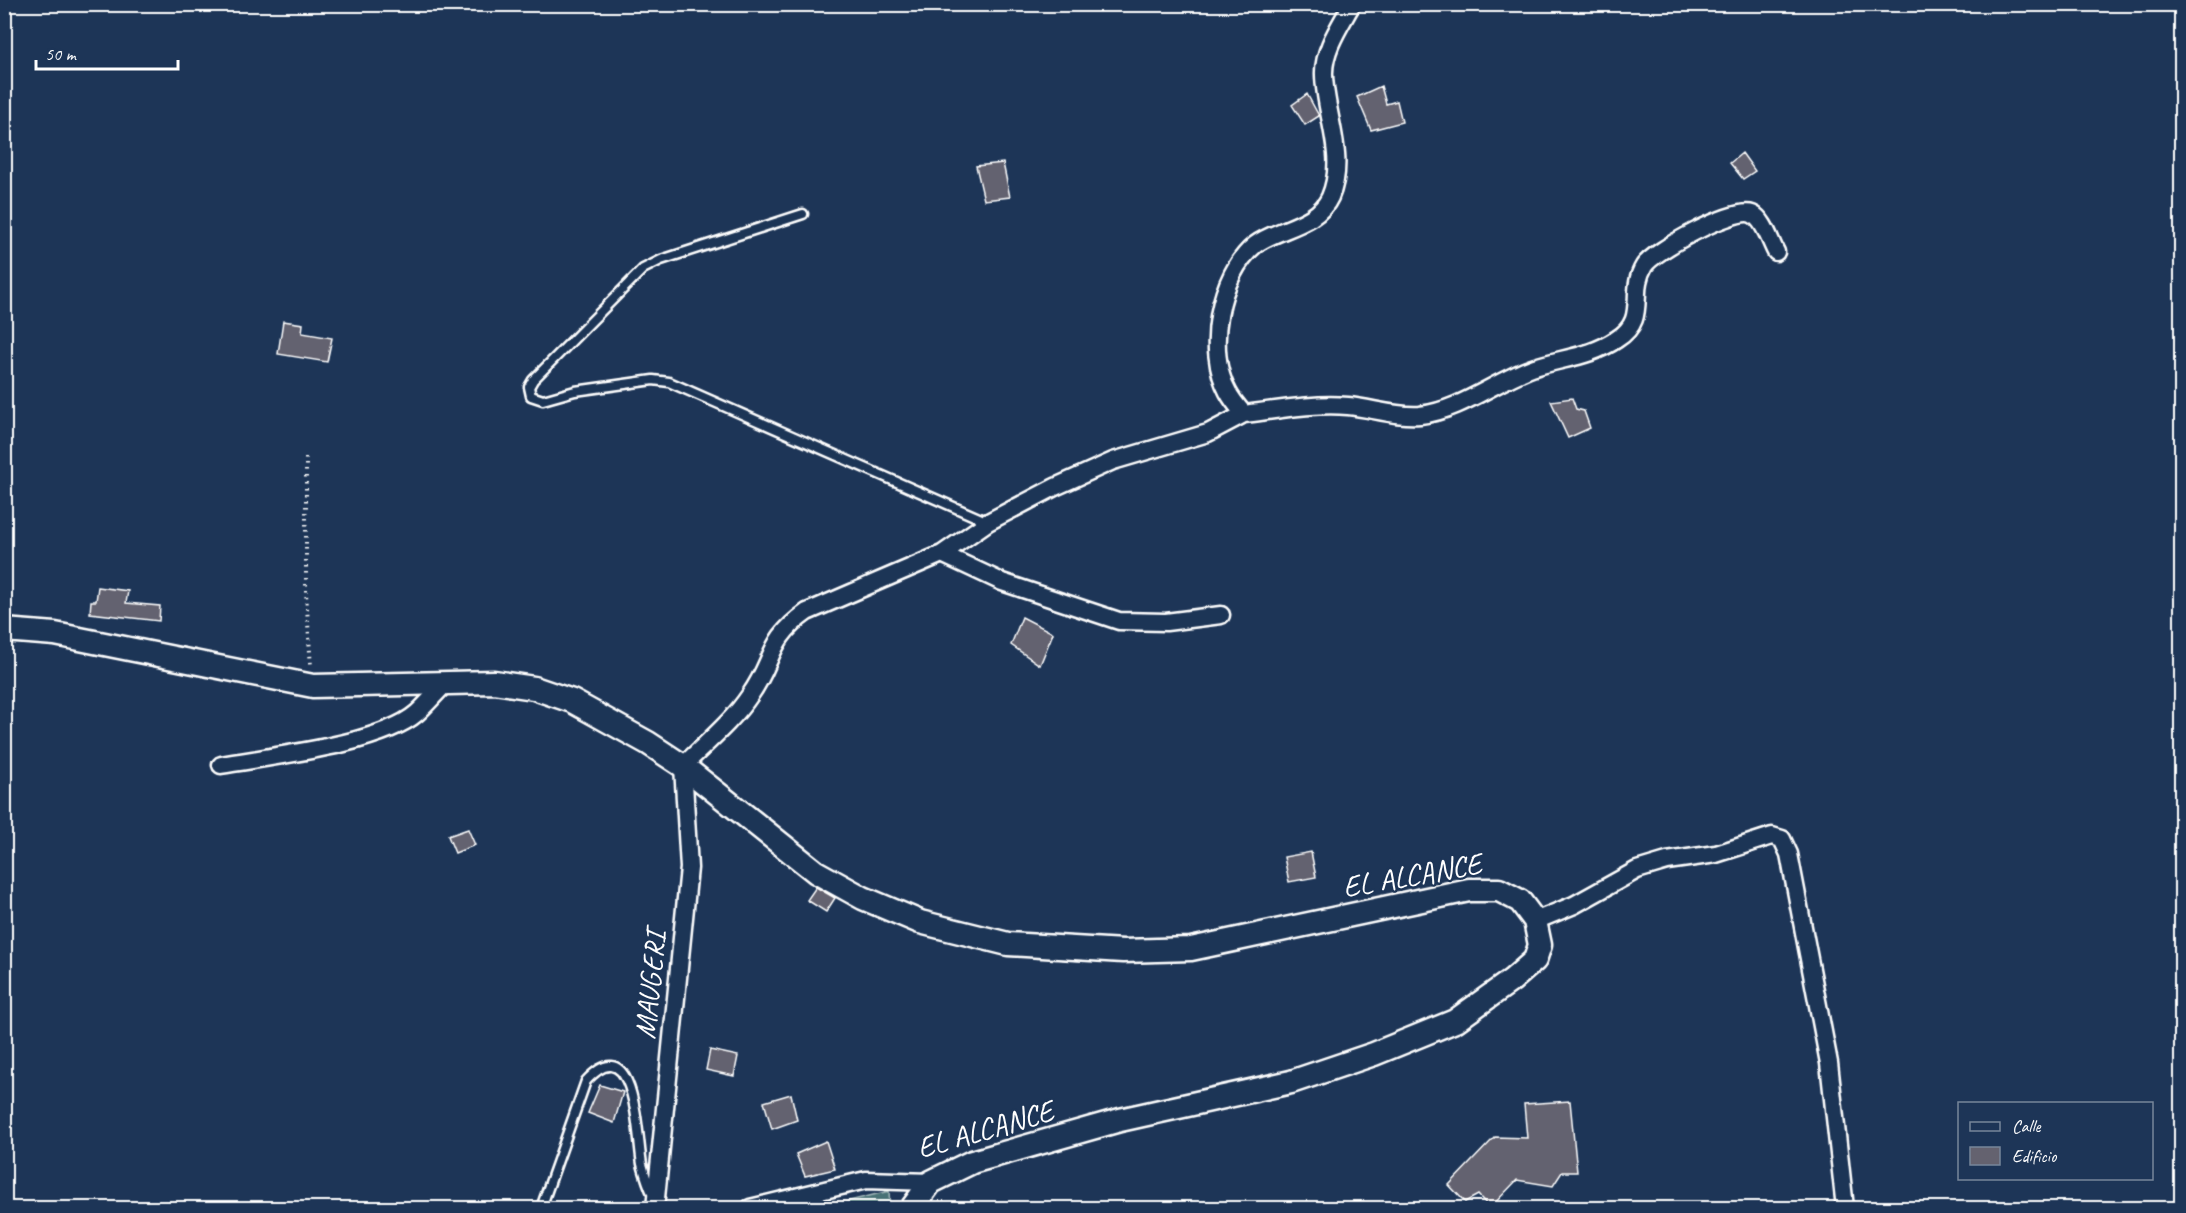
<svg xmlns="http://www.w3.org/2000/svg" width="2186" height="1213" font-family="Caveat,sans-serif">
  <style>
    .green { fill: #4a7276; stroke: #a4b8ba; stroke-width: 1.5 }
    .building { fill: #64626f; stroke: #fff; stroke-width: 1.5 }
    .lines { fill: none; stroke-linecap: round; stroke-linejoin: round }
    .lane-casing { stroke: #fff; stroke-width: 13 }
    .street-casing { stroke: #fff; stroke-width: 21 }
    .secondary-casing { stroke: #fff; stroke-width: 27 }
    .path { stroke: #fff; stroke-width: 4; stroke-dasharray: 1.5 4.5; stroke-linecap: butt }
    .lane { stroke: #1d3557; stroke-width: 8 }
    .street { stroke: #1d3557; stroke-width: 16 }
    .secondary { stroke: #1d3557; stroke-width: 22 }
    .labels { text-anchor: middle; stroke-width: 4.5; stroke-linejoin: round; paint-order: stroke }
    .street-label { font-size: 30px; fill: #fff; stroke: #1d3557 }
  </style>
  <rect width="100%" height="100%" fill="#1d3557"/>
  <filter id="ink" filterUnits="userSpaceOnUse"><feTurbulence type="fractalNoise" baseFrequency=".0167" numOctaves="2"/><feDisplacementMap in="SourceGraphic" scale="12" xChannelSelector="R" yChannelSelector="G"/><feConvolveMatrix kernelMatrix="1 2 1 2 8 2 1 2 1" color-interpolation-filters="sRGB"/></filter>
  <g filter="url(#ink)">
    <path class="green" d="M889,1191l1,17h-68z"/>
    <path class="building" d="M1381,86l5,18 11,-3 5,21 -31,8 -14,-33z
      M1307,94l12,22 -14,9 -13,-20z
      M1742,153l13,18 -12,8 -13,-16z
      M1003,163l7,34 -26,3 -8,-34z
      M283,321l20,3 -1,9 30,5 -5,24 -49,-8z
      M1572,398l4,11 8,2 6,17 -22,10 -17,-37z
      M98,587l30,4 -2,12 34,3 -1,15 -69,-8 1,-12h5z
      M1022,617l31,16 -13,32 -29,-20z
      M468,829l7,16 -20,8 -7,-17z
      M1311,852l5,25 -27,5 -5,-25z
      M816,887l19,11 -9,14 -19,-12z
      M710,1050l28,6 -4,20 -28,-6z
      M600,1085l23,7 -9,31 -26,-10z
      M791,1094l6,26 -25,9 -8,-27z
      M1570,1101l7,71h-15l-9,14 -36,-6 -27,28 -12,-13 -13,7 -16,-17 46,-48 32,1 -3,-34z
      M826,1141l9,28 -30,7 -9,-22z"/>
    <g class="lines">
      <g class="lane-casing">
        <path id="lane" d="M803,214l-142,46 -18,9 -110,111 -4,7 2,9 12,4 32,-9 78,-11 16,2 319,140
          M541,1208l45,-127c50,-55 51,56 56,83 3,11 6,21 11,31"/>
      </g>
      <g class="street-casing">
        <path id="street" d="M1244,414c33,-4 70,-11 104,-8 23,2 48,11 72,9 41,-5 74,-33 112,-47 29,-10 59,-11 85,-29 32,-20 11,-47 27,-73 9,-15 90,-59 108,-52 12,5 18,27 24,38
          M942,554l60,28 117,39 47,1 55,-7
          M221,765c50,-9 159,-20 196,-52 10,-9 19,-20 29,-30
          M1535,921l39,-16 63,-35 30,-9 49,-7 56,-18 10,3 7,15 40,209 16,145
          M655,1208l34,-340 -6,-102c23,-23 49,-44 67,-71 25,-35 17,-55 57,-83l135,-58 46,-32 67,-35 58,-26 95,-28 36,-19c-6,-7 -12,-14 -16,-22 -23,-41 -9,-118 27,-147 22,-17 62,-19 75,-48 17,-39 -5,-82 -6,-122 -1,-25 16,-49 28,-71
          M750,1208l116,-28 65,2"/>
      </g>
      <g class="secondary-casing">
        <path id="secondary" d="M4,630l51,4 258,52 181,-4 40,6 38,13 76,42 35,23 133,106 47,26 57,24 88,22 115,7 68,-2 278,-59h30l21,11 15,20 5,24 -5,15 -23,20 -57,41 -81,33 -83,28 -171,38 -148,42 -41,20 -19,26"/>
      </g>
      <path class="path" d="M306,458v135l5,74"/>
      <use href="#lane" class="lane"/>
      <use href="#street" class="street"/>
      <use href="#secondary" class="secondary"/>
    </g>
  </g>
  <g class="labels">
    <g class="street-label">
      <text transform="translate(1412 875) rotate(-10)" y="10">EL ALCANCE</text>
      <text transform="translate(650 985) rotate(-84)" y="10">MAUGERI</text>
      <text transform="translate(985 1129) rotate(-16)" y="10">EL ALCANCE</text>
    </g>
  </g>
  <rect width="2186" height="1213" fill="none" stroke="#1d3557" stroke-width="24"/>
  <rect x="12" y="12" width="2162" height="1189" fill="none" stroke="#fff" stroke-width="2" filter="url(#ink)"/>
  <rect x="1958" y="1102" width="195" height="78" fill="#1d3557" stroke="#77869a" stroke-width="1.5"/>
  <rect x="1970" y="1122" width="30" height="9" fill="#1d3557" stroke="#77869a" stroke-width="1.5"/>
  <text x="2012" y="1132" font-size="18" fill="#ffffff">Calle</text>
  <rect x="1970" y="1147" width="30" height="18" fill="#64626f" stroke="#77869a" stroke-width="1.5"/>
  <text x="2012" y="1162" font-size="18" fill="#ffffff">Edificio</text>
  <path d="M36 60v9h142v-9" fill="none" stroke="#ffffff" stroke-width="3"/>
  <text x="45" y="60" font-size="18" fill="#ffffff" stroke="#1d3557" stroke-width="4.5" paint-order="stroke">50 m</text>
</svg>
